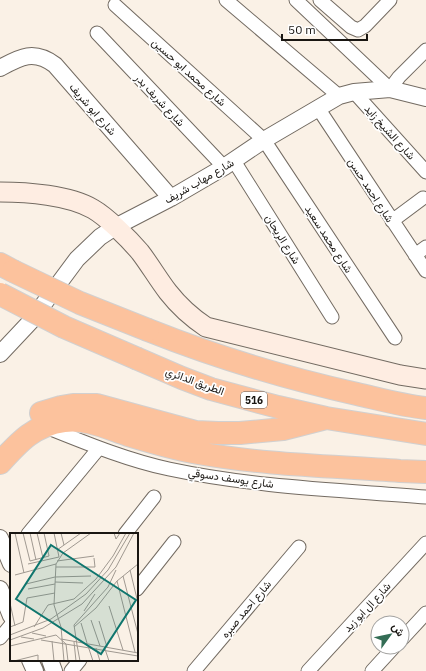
<svg xmlns="http://www.w3.org/2000/svg" width="426" height="671" font-family="'IBM Plex Sans',Vazirmatn,sans-serif">
  <style>
    .lines { fill: none; stroke-linecap: round; stroke-linejoin: round }
    .minor-casing { stroke: #736b62; stroke-width: 15 }
    .tertiary-casing { stroke: #736b62; stroke-width: 18 }
    .secondary-casing { stroke: #736b62; stroke-width: 21 }
    .motorway-casing { stroke: #d1d0d0; stroke-width: 24 }
    .minor { stroke: #fff; stroke-width: 13 }
    .tertiary { stroke: #fff; stroke-width: 16 }
    .secondary { stroke: #feede2; stroke-width: 19 }
    .motorway { stroke: #fcc29d; stroke-width: 22 }
    .motorway-bridge-casing { stroke: #d1d0d0; stroke-width: 24; stroke-linecap: butt }
    .motorway-bridge { stroke: #fcc29d; stroke-width: 22 }
    .labels { text-anchor: middle; stroke-width: 3.5; stroke-linejoin: round; paint-order: stroke }
    .shield { fill: #fff; stroke: #5e5c59; stroke-width: 1 }
    .shield-label { font-size: 10px; font-weight: bold; fill: #191612 }
    .street-label { font-size: 11px; fill: #191612; stroke: #fff }
    .inset-road { fill: none; stroke: #a09991; stroke-width: 1 }
    .view { fill: #0f766e; fill-opacity: 0.15; stroke: #0f766e; stroke-width: 2 }
    .inset-edge { fill: none; stroke: #191612; stroke-width: 2 }
  </style>
  <rect width="100%" height="100%" fill="#faf1e6"/>
  <g class="lines">
    <g class="minor-casing">
      <path id="minor" d="M226,0l113,96
        M296,0l94,89 9,-12 27,-27
        M320,0l31,27 7,3 7,-4 25,-26
        M115,5l149,135 131,198
        M97,33l127,134
        M354,92l72,80
        M318,108l108,163
        M234,161l98,156
        M392,221l31,-23
        M415,255l11,-8
        M46,427c40,16 81,33 123,42 84,18 171,21 257,28
        M28,534l71,-86
        M125,534l29,-37
        M137,589l37,-47
        M0,638l11,-13
        M402,639l24,-26
        M71,671l9,-11
        M194,671l105,-124
        M308,671l118,-128
        M372,671l22,-24"/>
    </g>
    <g class="tertiary-casing">
      <path id="tertiary" d="M0,68c20,-11 34,-19 55,-3l116,133
        M0,354l31,-33 46,-62 23,-22 15,-10 56,-29 53,-31 40,-27 75,-44 15,-4 36,-3 36,9
        M0,538l11,26
        M0,589l11,27
        M30,660l5,11
        M50,660l4,11"/>
    </g>
    <g class="secondary-casing">
      <path id="secondary" d="M0,192c27,0 69,3 93,17 14,8 36,30 47,43 10,13 18,27 28,40 11,14 23,25 38,35l194,48 26,4"/>
    </g>
    <g class="motorway-casing">
      <path id="motorway" d="M0,264l13,7
        M148,330c68,27 137,48 209,64 22,5 47,12 69,14
        M138,359l44,19 29,11 67,18 48,11 100,16
        M41,413l20,-6 12,-2h24l99,27 22,1h22l43,-4 43,-11
        M0,463c19,-21 34,-38 64,-42 23,-3 43,7 64,14 23,7 47,14 70,18 67,12 135,13 202,18l26,1"/>
    </g>
    <use href="#minor" class="minor"/>
    <use href="#tertiary" class="tertiary"/>
    <use href="#secondary" class="secondary"/>
    <use href="#motorway" class="motorway"/>
    <g class="motorway-bridge-casing">
      <path id="motorway-bridge" d="M13,271l67,32 68,27
        M0,294l64,33 74,32"/>
    </g>
    <use href="#motorway-bridge" class="motorway-bridge"/>
  </g>
  <g class="labels">
    <rect class="shield" x="241" y="392" width="26" height="16" rx="3"/>
    <g class="shield-label">
      <text x="254" y="404">516</text>
    </g>
    <g class="street-label">
      <text transform="translate(189 72) rotate(42)" y="4">شارع محمد ابو حسين</text>
      <text transform="translate(160 100) rotate(47)" y="4">شارع شريف بدر</text>
      <text transform="translate(93 109) rotate(49)" y="4">شارع ابو شريف</text>
      <text transform="translate(390 132) rotate(48)" y="4">شارع الشيخ زايد</text>
      <text transform="translate(199 181) rotate(-30)" y="4">شارع مهاب شريف</text>
      <text transform="translate(371 190) rotate(57)" y="4">شارع احمد حسن</text>
      <text transform="translate(283 239) rotate(58)" y="4">شارع الريحان</text>
      <text transform="translate(329 239) rotate(57)" y="4">شارع محمد سعيد</text>
      <text transform="translate(195 381) rotate(20)" y="4">الطريق الدائري</text>
      <text transform="translate(231 478) rotate(8)" y="4">شارع يوسف دسوقي</text>
      <text transform="translate(367 607) rotate(-47)" y="4">شارع ال ابو زيد</text>
      <text transform="translate(246 609) rotate(-50)" y="4">شارع احمد صبره</text>
    </g>
  </g>
  <g transform="translate(10 533)">
    <rect width="128" height="128" fill="#faf1e6"/>
    <path class="inset-road" d="M5,0l9,40M13,0l7,28 19,-5 -5,-23M20,0l6,27M27,0l6,25M44,0l5,24M51,0l3,12M104,0l2,6 4,-6M47,17l24,-17M47,28l37,-5M18,31l31,-7M46,34h39l-1,-9M120,37l8,33M5,42l41,-11M113,43l15,58M107,48l18,71M45,49l28,1M16,51l29,-7 36,-1M18,56l27,-5M0,70l5,23M99,73l14,44M74,78l11,-17M81,87l9,26M89,88l8,26M71,90l6,20M0,94l13,-5 4,-24 28,-5M24,94l14,-22 26,-6 22,-20 17,-23 13,-23M64,94l22,-19 21,-27 21,-17M22,100l14,3M0,102l41,-16 35,-25 22,-24 22,-37M11,104l13,2M51,106l77,14M0,107l33,-12 39,-24 34,-37 18,-34M31,107l97,16M42,108l2,20M64,109l2,19M67,112l3,16M67,112l-3,-20 34,-38 8,-17M0,113l46,-11 10,9 2,17M78,113l5,15M86,115l4,13M95,116l4,12M4,128l24,-6v6M54,128l-3,-34 -7,-22 2,-41 7,-11 28,-20"/>
    <path class="view" d="M41,12l85,55 -35,54 -85,-55z"/>
    <rect width="128" height="128" class="inset-edge"/>
  </g>
  <g transform="translate(390 635) rotate(57)"><circle r="19" fill="#ffffff" stroke="#a3a2a0"/>
  <path d="M0-3L7 15L0 10L-7 15Z" fill="#336d55"/>
  <text y="-6" font-size="11" font-weight="bold" text-anchor="middle" fill="#191612">ش</text>
  </g>
  <path d="M282 34v6h85v-6" fill="none" stroke="#191612" stroke-width="2"/>
  <text x="288" y="34" font-size="12" fill="#191612" stroke="#ffffff" stroke-width="3" paint-order="stroke">50 m</text>
</svg>
